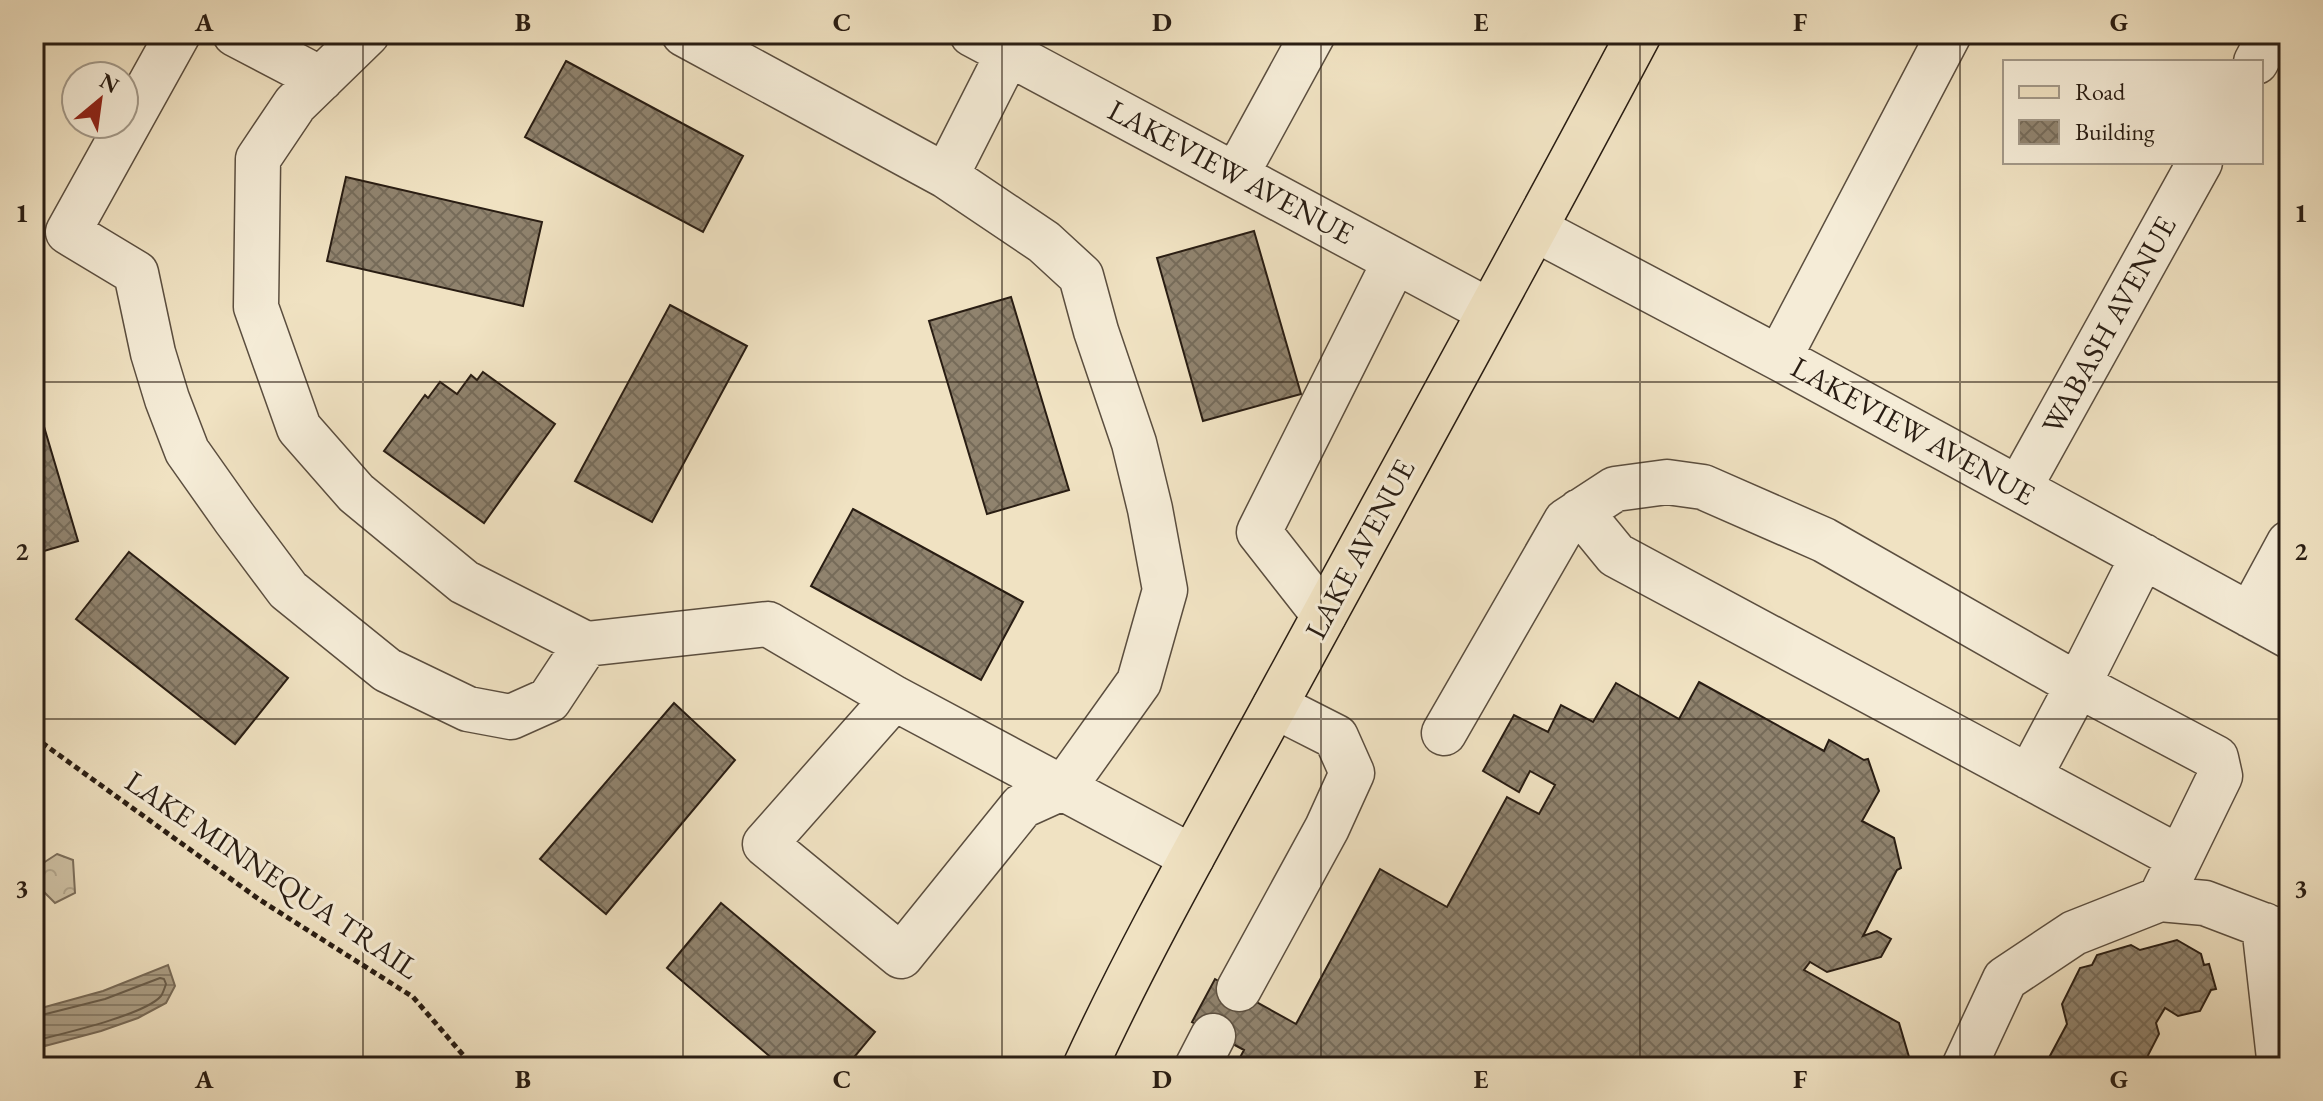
<svg xmlns="http://www.w3.org/2000/svg" width="2323" height="1101" font-family="'EB Garamond',serif">
  <style>
    .forest { fill: url(#forest-crowns); stroke: #7c6f5c; stroke-width: 2 }
    .water { fill: url(#water-rules); stroke: #786b58; stroke-width: 2 }
    .lines { fill: none; stroke-linecap: round; stroke-linejoin: round }
    .shore { stroke: #6a5e4c; stroke-width: 2 }
    .building { fill: url(#building-cross-hatch); stroke: #291d13; stroke-width: 2 }
    .minor-casing { stroke: #5b4e3f; stroke-width: 47 }
    .major-casing { stroke: #291d13; stroke-width: 47 }
    .path { stroke: #291d13; stroke-width: 5; stroke-dasharray: 6 4; stroke-linecap: butt }
    .minor { stroke: #f5ecd7; stroke-width: 44 }
    .major { stroke: #f0e2c2; stroke-width: 44 }
    .grid { fill: none; stroke: #291d13; stroke-width: 2; stroke-opacity: 0.55 }
    .labels { text-anchor: middle; stroke-width: 6; stroke-linejoin: round; paint-order: stroke }
    .street-label { font-size: 30px; fill: #291d13; stroke: #f5ecd7 }
    .neatline { fill: none; stroke: #291d13; stroke-width: 3 }
    .grid-label { font-size: 26px; text-anchor: middle; font-weight: bold; fill: #291d13 }
  </style>
  <defs>
    <pattern id="forest-crowns" width="20" height="18" patternUnits="userSpaceOnUse" patternTransform="scale(2)"><rect width="20" height="18" fill="#cec1a4"/><path d="M2 6a3 3 0 1 1 6 0M12 15a3 3 0 1 1 6 0" fill="none" stroke="#b1a58c"/></pattern>
    <pattern id="water-rules" width="6" height="5" patternUnits="userSpaceOnUse" patternTransform="scale(2)"><rect width="6" height="5" fill="#ac9f86"/><path d="M0 2.5h6" fill="none" stroke="#8c816c"/></pattern>
    <pattern id="building-cross-hatch" width="8" height="8" patternUnits="userSpaceOnUse" patternTransform="scale(2)"><rect width="8" height="8" fill="#90836e"/><path d="M0 0l8 8M0 8l8-8" fill="none" stroke="#766b59"/></pattern>
  </defs>
  <rect width="100%" height="100%" fill="#f0e2c2"/>
  <filter id="stains"><feTurbulence type="fractalNoise" baseFrequency=".0025" numOctaves="4"/><feColorMatrix values="0 0 0 0 .2 0 0 0 0 .09 0 0 0 0 .02 0 0 0 .5 -.17"/></filter>
  <radialGradient id="worn" r=".72"><stop offset=".6" stop-color="#630" stop-opacity="0"/><stop offset="1" stop-color="#630" stop-opacity=".3"/></radialGradient>
  <path class="forest" d="M57,854l16,6 2,33 -20,10 -21,-21v-13z"/>
  <path class="water" d="M168,965l7,21 -9,17 -28,15 -37,13 -67,18v-39l69,-19z"/>
  <g class="lines">
    <path class="shore" d="M34,1017l71,-18 55,-21 4,1 2,5c-1,3 -3,9 -5,12 -16,19 -100,38 -127,45"/>
  </g>
  <path class="building" d="M566,61l177,95 -40,76 -178,-95z
    M346,177l196,45 -19,84 -196,-45z
    M1254,231l47,163 -98,27 -46,-163z
    M1011,297l58,193 -82,24 -58,-193z
    M670,305l77,41 -95,176 -77,-41z
    M483,372l72,52 -71,99 -100,-72 41,-56 3,3 12,-16 17,12 14,-19 6,5z
    M34,393l44,148 -44,13z
    M853,509l170,93 -42,78 -170,-94z
    M129,552l159,126 -53,66 -159,-125z
    M1699,682l125,69 5,-11 35,20 4,-1 11,32 -17,30 32,17 7,30 -4,2 -34,66 14,-5 14,8 -10,18 -54,15 -17,-10 -6,8 95,53 13,44h-677l9,-17 -52,-28 23,-43 81,45 84,-155 67,38 60,-110 32,17 16,-29 -25,-14 -11,21 -36,-21 31,-56 34,17 13,-27 32,17 23,-39 63,36z
    M674,703l61,57 -129,154 -66,-55z
    M721,903l154,129 -29,35h-64l-115,-99z
    M2177,940l24,14 3,11 5,-1 7,25 -5,1 -11,21 -22,5 -13,-8 -9,15 3,11 -17,33h-98l23,-43 -5,-20 18,-36 12,-3 5,-10 34,-10 9,5z"/>
  <g class="lines">
    <g class="minor-casing">
      <path id="minor" d="M178,34l-110,198 68,41 17,80 14,46 20,52 48,68 53,71 99,80 81,39 43,8 38,-17 37,-56
        M235,34l86,45
        M367,34l-72,70 -37,55 -2,148 43,121 57,65 108,89 122,62 182,-20 126,74 298,159
        M684,34l262,142 72,-142
        M972,34l517,277
        M2256,62l15,-28
        M1236,175l77,-141
        M1535,229l244,129 510,278
        M1779,358l170,-324
        M2019,488l181,-326
        M1580,511l36,44 564,303
        M1324,615l-65,-83 136,-271
        M2250,615l39,-72
        M894,698l-129,146 136,112 121,-150 42,-19 75,-105 26,-92 -15,-81 -16,-66 -38,-112 -15,-55 -37,-34 -98,-66
        M1444,733l122,-212 49,-32 52,-7 36,5 121,53 254,145 65,-129
        M2029,777l49,-92 138,73 4,18 -60,123
        M2264,925l16,142
        M1239,989l88,-161 25,-55 -16,-36 -61,-31
        M1197,1067l16,-31
        M1964,1067l41,-88 69,-46 86,-34 45,4 84,32"/>
    </g>
    <g class="major-casing">
      <path id="major" d="M1085,1067c60,-130 132,-254 200,-380 118,-217 238,-434 354,-653"/>
    </g>
    <path class="path" d="M34,737l226,163 153,97 51,59 1,11"/>
    <use href="#minor" class="minor"/>
    <use href="#major" class="major"/>
  </g>
  <path class="grid" d="M363,34v1033M683,34v1033M1002,34v1033M1321,34v1033M1640,34v1033M1960,34v1033M34,382h2255M34,719h2255"/>
  <g class="labels">
    <g class="street-label">
      <text transform="translate(1231 172) rotate(28)" y="10">LAKEVIEW AVENUE</text>
      <text transform="translate(2109 325) rotate(-61)" y="10">WABASH AVENUE</text>
      <text transform="translate(1913 431) rotate(29)" y="10">LAKEVIEW AVENUE</text>
      <text transform="translate(1360 549) rotate(-62)" y="10">LAKE AVENUE</text>
      <text transform="translate(272 875) rotate(34)" y="10">LAKE MINNEQUA TRAIL</text>
    </g>
  </g>
  <rect width="2323" height="1101" fill="none" stroke="#f0e2c2" stroke-width="88"/>
  <rect x="2003" y="60" width="260" height="104" fill="#f5ecd7" stroke="#a39989" stroke-width="2"/>
  <rect x="2019" y="86" width="40" height="12" fill="#f0e2c2" stroke="#a39989" stroke-width="2"/>
  <text x="2075" y="100" font-size="24" fill="#291d13">Road</text>
  <rect x="2019" y="120" width="40" height="24" fill="url(#building-cross-hatch)" stroke="#a39989" stroke-width="2"/>
  <text x="2075" y="140" font-size="24" fill="#291d13">Building</text>
  <g transform="translate(100 100) rotate(29)"><circle r="38" fill="#f5ecd7" stroke="#a39989" stroke-width="2"/>
  <path d="M0-6L14 30L0 20L-14 30Z" fill="#8f2418"/>
  <text y="-12" font-size="22" font-weight="bold" text-anchor="middle" fill="#291d13">N</text>
  </g>
  <rect x="44" y="44" width="2235" height="1013" class="neatline"/>
  <g class="grid-label">
    <text x="204" y="31">A</text>
    <text x="523" y="31">B</text>
    <text x="842" y="31">C</text>
    <text x="1162" y="31">D</text>
    <text x="1481" y="31">E</text>
    <text x="1800" y="31">F</text>
    <text x="2119" y="31">G</text>
    <text x="22" y="222">1</text>
    <text x="2301" y="222">1</text>
    <text x="22" y="560">2</text>
    <text x="2301" y="560">2</text>
    <text x="22" y="897">3</text>
    <text x="2301" y="897">3</text>
    <text x="204" y="1088">A</text>
    <text x="523" y="1088">B</text>
    <text x="842" y="1088">C</text>
    <text x="1162" y="1088">D</text>
    <text x="1481" y="1088">E</text>
    <text x="1800" y="1088">F</text>
    <text x="2119" y="1088">G</text>
  </g>
  <rect width="100%" height="100%" filter="url(#stains)"/>
  <rect width="100%" height="100%" fill="url(#worn)"/>
</svg>
